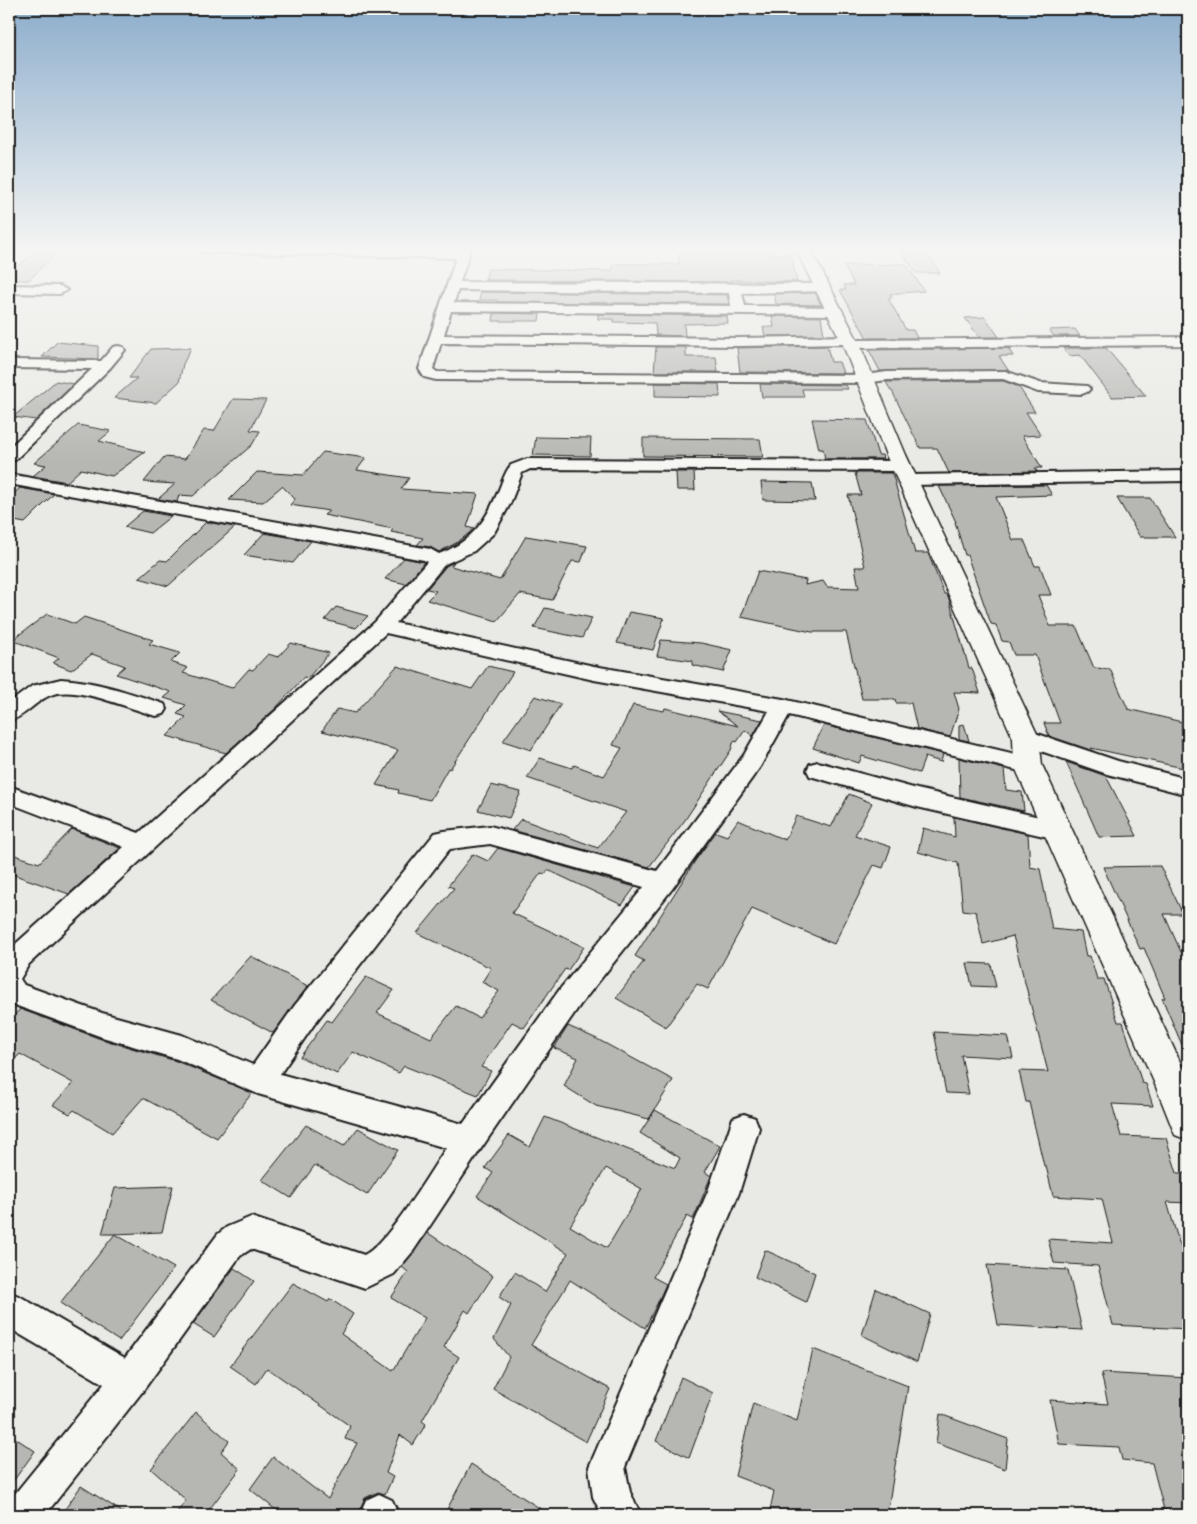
<svg xmlns="http://www.w3.org/2000/svg" width="1197" height="1524" font-family="'Playpen Sans',sans-serif">
  <style>
    .building { fill: #b6b6b3; stroke: #1c1c1c; fill-rule: evenodd }
    .lines { fill: none; stroke-linecap: round; stroke-linejoin: round }
    .minor-casing { stroke: #1c1c1c; stroke-width: 4 }
    .major-casing { stroke: #1c1c1c; stroke-width: 3 }
    .minor { fill: #f6f6f2; fill-rule: evenodd }
    .major { fill: #f6f6f2; fill-rule: evenodd }
  </style>
  <rect width="100%" height="100%" fill="#e9e9e5"/>
  <filter id="ink" filterUnits="userSpaceOnUse"><feTurbulence type="fractalNoise" baseFrequency=".02" numOctaves="2"/><feDisplacementMap in="SourceGraphic" scale="10" xChannelSelector="R" yChannelSelector="G"/><feConvolveMatrix kernelMatrix="1 2 1 2 8 2 1 2 1" color-interpolation-filters="sRGB"/></filter>
  <g filter="url(#ink)">
    <path class="building" d="M41,248h20l-32,32h-20v-7z
      M741,248h26l1,6h23l6,28 -61,-2h-6v2l-245,-2 3,-11 124,2 1,-7h66v-11h63z
      M899,248h25l16,25h-24z
      M906,264l18,27 -34,3 2,4h-4l18,32h7l4,8h-50l-27,-48h6l-2,-5h10l-10,-20z
      M481,292l246,3 2,9 -232,-2v-2h-18z
      M815,293l6,12 -45,-1 -2,-10z
      M494,313l46,1 -1,7h-46z
      M598,314l129,2 1,7 -44,1 1,12 -29,-1 -1,-12 -41,-1v-3h-16z
      M772,316l49,1 3,18 -59,1 -2,-9h11z
      M985,317l14,20h-20l-14,-19z
      M1075,329l5,7h-26l-5,-6z
      M57,342l41,4v13l-56,-2z
      M827,346l4,16h8l4,11 -103,-1 -3,-24z
      M656,347h30v10h30l2,15h-64z
      M191,348l-8,16 -4,18 -23,21 -42,-5 23,-20h-8l22,-29z
      M1008,348l5,8h-14l9,14 -128,1 -11,-21z
      M1063,348h43l40,48 -34,1 -32,-42 -11,1z
      M56,381l18,3 -38,36 -23,-3z
      M1003,381l16,6 16,25h-9l15,23 -19,1 20,32h-7l2,3 -88,2 -12,-25h-17l-28,-57h-1l-5,-9z
      M655,383l64,1 1,13 -65,-1z
      M760,384l86,1 2,4h-46l2,8h-42z
      M233,399l33,1 -16,30 10,1 -8,14 -59,51 -14,-1 -2,7 -19,-3 17,-15 -31,-2 20,-25 21,2 19,-29 10,1z
      M812,419l55,1 11,35h4l1,4h-58l-2,-10h-4z
      M78,425l33,6 -12,10 46,11 -33,24 -31,-7 -14,13 -34,-6 13,-11 -12,-2z
      M536,437l55,1 -1,18 -57,-1z
      M643,438l117,1 3,18 -120,-1z
      M323,452l43,6 -9,12 52,8 -8,11 77,5 -11,33 7,2 -16,13 -19,10 -9,-5 -13,-2 6,-7 -32,-6 2,-3 -69,-14 5,-4 -39,-6 5,-6 -13,-13 -19,16 -34,-2 28,-28 46,3z
      M676,472h18l1,18h-18z
      M855,473h36l2,3 22,77h13l16,41h2l3,5 20,69h3l8,25 -26,-1 5,17 -9,28 -33,-8 -6,-26h-15l-1,-4h-33l-16,-67h-34l-71,-15 17,-46 48,9 -1,5 18,-4 4,6 32,1 -4,-21h10l-17,-72h13z
      M761,482l51,1 3,18 -52,-1z
      M1046,485l6,10 -56,2 17,43h11l11,26h5l11,29h-13l12,31h26l18,42 16,1 18,40 54,13v26l6,1v20l-97,-21 2,3 -44,-15 -5,-13h16l-25,-68h-21l-5,-13 -7,-1 -6,-16 -5,-1 -24,-69h-2l-10,-33h1l-17,-36z
      M20,488l34,6 -29,29 -16,-3v-22z
      M1117,498h33l25,39h-35z
      M143,511l28,5 -21,17 -26,-6z
      M206,522l29,5 -67,59 -29,-8 21,-18 7,1z
      M264,533l47,8 -18,22 -49,-8z
      M526,536l61,10 -6,16 -9,-1 -20,39 -32,-6 -23,27 -70,-21 9,-9 -9,-2 19,-23 8,-4 -3,4 49,14z
      M404,558l20,4 -18,22 -21,-5z
      M336,607l32,9 -12,12 -31,-8z
      M545,608l47,10 -10,20 -48,-10z
      M629,612l35,6 -11,32 -36,-7z
      M47,614l28,10 9,-7 69,23 -4,4 31,9 -9,9 17,6 -5,5 49,15 17,-19 4,1 15,-16 10,3 13,-14 38,10 -21,25 -4,-1 -29,32 -49,44 -59,-17 19,-19 -9,-3 9,-9 -22,-7 7,-6 -55,-18 9,-8 -33,-12 -21,16 -18,-7 6,-5 -47,-18z
      M661,640l40,3 31,7 -9,22 -31,-7 1,-4 -36,-5z
      M397,666l75,23 16,-23 25,6 -63,97 -2,-1 -18,32 -32,-7 1,-3 -23,-5 22,-35 -76,-19 15,-22 18,4z
      M535,696l26,8 -30,46 -28,-9z
      M633,705l31,6 1,-3 73,18 -21,-15 45,9 -9,16 -8,-6 -8,12 -3,-1 -3,9 -46,70 -36,47 -137,-37 9,-11 77,29 28,-36 -99,-34 13,-20 32,10 2,-3 30,11 18,-28 -9,-3z
      M964,724l5,17 -10,-2v-14z
      M824,725l119,29 -2,8 -16,-5 -6,16 -57,-17 -3,7 -46,-15z
      M959,758l45,11 2,21 16,2 2,19 -64,-14z
      M1066,762l40,14 31,60 -38,1z
      M491,785l30,7 -12,26 -31,-8z
      M849,794l23,9 -17,32 36,12 -8,21 -9,-3 -40,79 -82,-35 -44,80 -11,-5 -31,43 -50,-29 28,-37 -9,-5 60,-95 21,-29 11,4 11,-16 47,20 11,-24 35,11z
      M954,817l74,17 2,33 10,2 12,60 29,3 5,24h4l7,23h7l14,43h5l19,61 4,1 7,22 -41,-2 9,32 45,2 11,35h11v30l-21,-1 13,44h6l2,8v75l-75,-4 -15,-59 -44,-3 -6,-24 65,4 -11,-44 -49,-3 -7,-30h-2l-15,-64h-3l-7,-31 29,1 -35,-136 -30,8 -7,-32 -13,-2 -5,-47 -40,-11 5,-24 32,9z
      M72,829l48,19 -51,46 -60,-21v-20l30,10z
      M498,848l137,39 -13,18 -74,-35 -3,4 -4,-1 -29,40 72,34 -16,23 -3,-1 -41,59 -12,-6 -31,45 10,4 -13,24 -74,-29 -5,7 -46,-21 -16,22 -37,-17 27,-37 5,2 34,-45 28,13 -17,23 54,25 25,-32 23,12 20,-27 -17,-9 9,-14 -74,-35 37,-45 -6,-2 25,-32 15,7z
      M1160,866l23,48h-19l17,38h7v107l-26,-61h3l-21,-50 -4,1 -37,-82z
      M251,956l57,30 -35,47 -62,-33z
      M967,963l24,1 5,23 -24,-1z
      M20,1009l81,30 75,22 76,32 -35,45 -74,-40 -31,35 -38,-23 -4,4 -17,-9 20,-22 -53,-29 -11,11v-44z
      M568,1026l29,13 76,41 -24,39 -53,-13 -32,-20 14,-28 -24,-10z
      M934,1032l74,4 5,22 -52,-3 8,39 -23,-1z
      M655,1110l65,36 -15,26 6,4 -15,37 -3,6 -6,-3 -34,61 13,7 -9,20 -12,24 -75,-48 -39,65 79,44 -24,53 -93,-53 16,-32 -15,-18 17,-34 -12,-8 16,-25 30,20 23,-39 -91,-57 16,-23 -8,-5 24,-33 21,12 15,-30 130,51 5,-10 -40,-25zM606,1168l36,21 -35,59 -37,-22z
      M306,1125l38,21 14,-18 40,22 -31,45 -52,-30 -24,33 -29,-18z
      M173,1186l-11,46 -47,2 59,34 -55,73 -59,-38 55,-69h-13l13,-46z
      M428,1233l65,43 -24,37 -4,-3 -21,37 15,10 -37,64 4,3 -13,21 -13,-10 -14,38 7,4 -8,17 -7,-2 -13,6 -8,17h-75l-32,-26 23,-32 55,42 29,-56 -12,-4 5,-13 -83,-58 -11,16 -26,-18 63,-83 35,19 2,-3 23,15 -12,20 52,37 32,-53 -34,-20 17,-26 -6,-5z
      M765,1250l50,23 -9,29 -51,-25z
      M987,1265l81,5 14,60 -84,-5z
      M234,1268l20,13 -40,56 -21,-13z
      M876,1289l54,25 -13,48 -55,-27z
      M813,1349l95,37 -21,129h-118l5,-24 -39,-15 18,-73 44,18z
      M1101,1373l87,5v134l-24,-2 -12,-47 -30,-3 -3,-13 -60,-3 -9,-44 58,4z
      M681,1377l32,16 -24,65 -33,-17z
      M196,1412l33,29 -8,11 19,17 -35,46h-30l11,-15 -35,-31z
      M940,1414l68,25 -3,30 -69,-26z
      M9,1434l26,17 -26,36z
      M471,1464l79,51h-106z
      M81,1486l46,29h-66z"/>
    <g class="lines">
      <g class="minor-casing">
        <path id="minor" d="M9,248h10l-6,7 -4,1z
          M197,248l261,2 1,-2h12l-11,34 362,2 5,1 2,3 -2,3 -85,2 3,13 89,1 7,4 -7,4 -383,-4 -7,24 294,3 110,-2 7,4 333,-3v8l-338,3 -7,-4 -105,2 -297,-3 -8,26 4,3 429,3 21,-3 118,-1 35,12 47,3 3,3 -3,3 -5,2 -44,-2 -35,-13 -116,1 -21,3 -430,-3 -12,-3 -5,-8 37,-111 -253,-6zM458,290l271,3 2,13 -277,-3z
          M9,285l51,1 7,4 -7,4 -51,-1z
          M118,346l5,1 2,3 -15,18 -95,92 -6,2v-14l83,-79 -80,-1h-3v-8l92,1 12,-14z
          M527,459l374,2 6,1 2,4 -2,4 -6,1 -371,-2 -8,4 -12,31 -16,29 -20,18 -29,13 -49,59 198,43 189,33 245,58 8,2 3,6 -3,6 -8,2 -239,-58 -29,52 -88,122 -92,116 -100,145 -66,100 -20,24 -29,14 -114,-39 -11,7 -98,136 -97,123h-36v-14l95,-117 -95,-56v-36l12,5 104,61 93,-124 9,-7 24,-10 113,38c24,-11 65,-82 82,-107l-188,-54 -81,-35 -75,-22 -93,-34v-52l2,-3 113,-101 -115,-44v-17l130,47 236,-211 52,-60 -3,-2 -415,-76v-10l421,75 9,5c30,-11 46,-31 58,-60 4,-8 6,-17 11,-25l3,-4zM386,633l208,47 175,31 -25,44 -87,116 -167,-45 -46,5 -9,2 -140,172 -42,60 -71,-30 -80,-22 -78,-28 -4,-6 9,-15zM490,844l154,43 -84,102 -97,135 -183,-50 35,-51 133,-172 2,-2z
          M1188,471v10l-279,4 -6,-1 -2,-4 2,-4 6,-1z
          M61,679c36,2 69,14 103,25l3,5 -3,5 -8,2c-26,-7 -80,-31 -105,-21 -16,6 -26,22 -42,26v-18l23,-17z
          M1026,730l92,31 70,18v16l-81,-21 -89,-31 -3,-5 3,-5z
          M818,762l99,27 140,32 8,3 4,6 -4,6 -8,3 -140,-32 -107,-31 -3,-6 3,-6z
          M744,1114l11,4 4,10 -20,65 -114,274 5,25 11,23h-39l-9,-18 -4,-30 119,-276 25,-73z
          M379,1494l13,6 6,13 -1,2h-38l7,-15z"/>
      </g>
      <g class="major-casing">
        <path id="major" d="M795,248h15l50,97 46,110 133,283 3,27 146,314v61l-13,-5 -21,-53 -140,-317 -1,-27 -127,-283 -43,-110z"/>
      </g>
      <use href="#minor" class="minor"/>
      <use href="#major" class="major"/>
    </g>
  </g>
  <linearGradient id="sky" x2="0" y2="1"><stop stop-color="#8cadcc"/><stop offset="0.54" stop-color="#f5f5f3"/><stop offset="1" stop-color="#f5f5f3" stop-opacity="0"/></linearGradient>
  <rect width="1197" height="462" fill="url(#sky)"/>
  <rect width="1197" height="1524" fill="none" stroke="#f6f6f2" stroke-width="30"/>
  <rect x="15" y="15" width="1167" height="1494" fill="none" stroke="#1c1c1c" stroke-width="2" filter="url(#ink)"/>
</svg>
